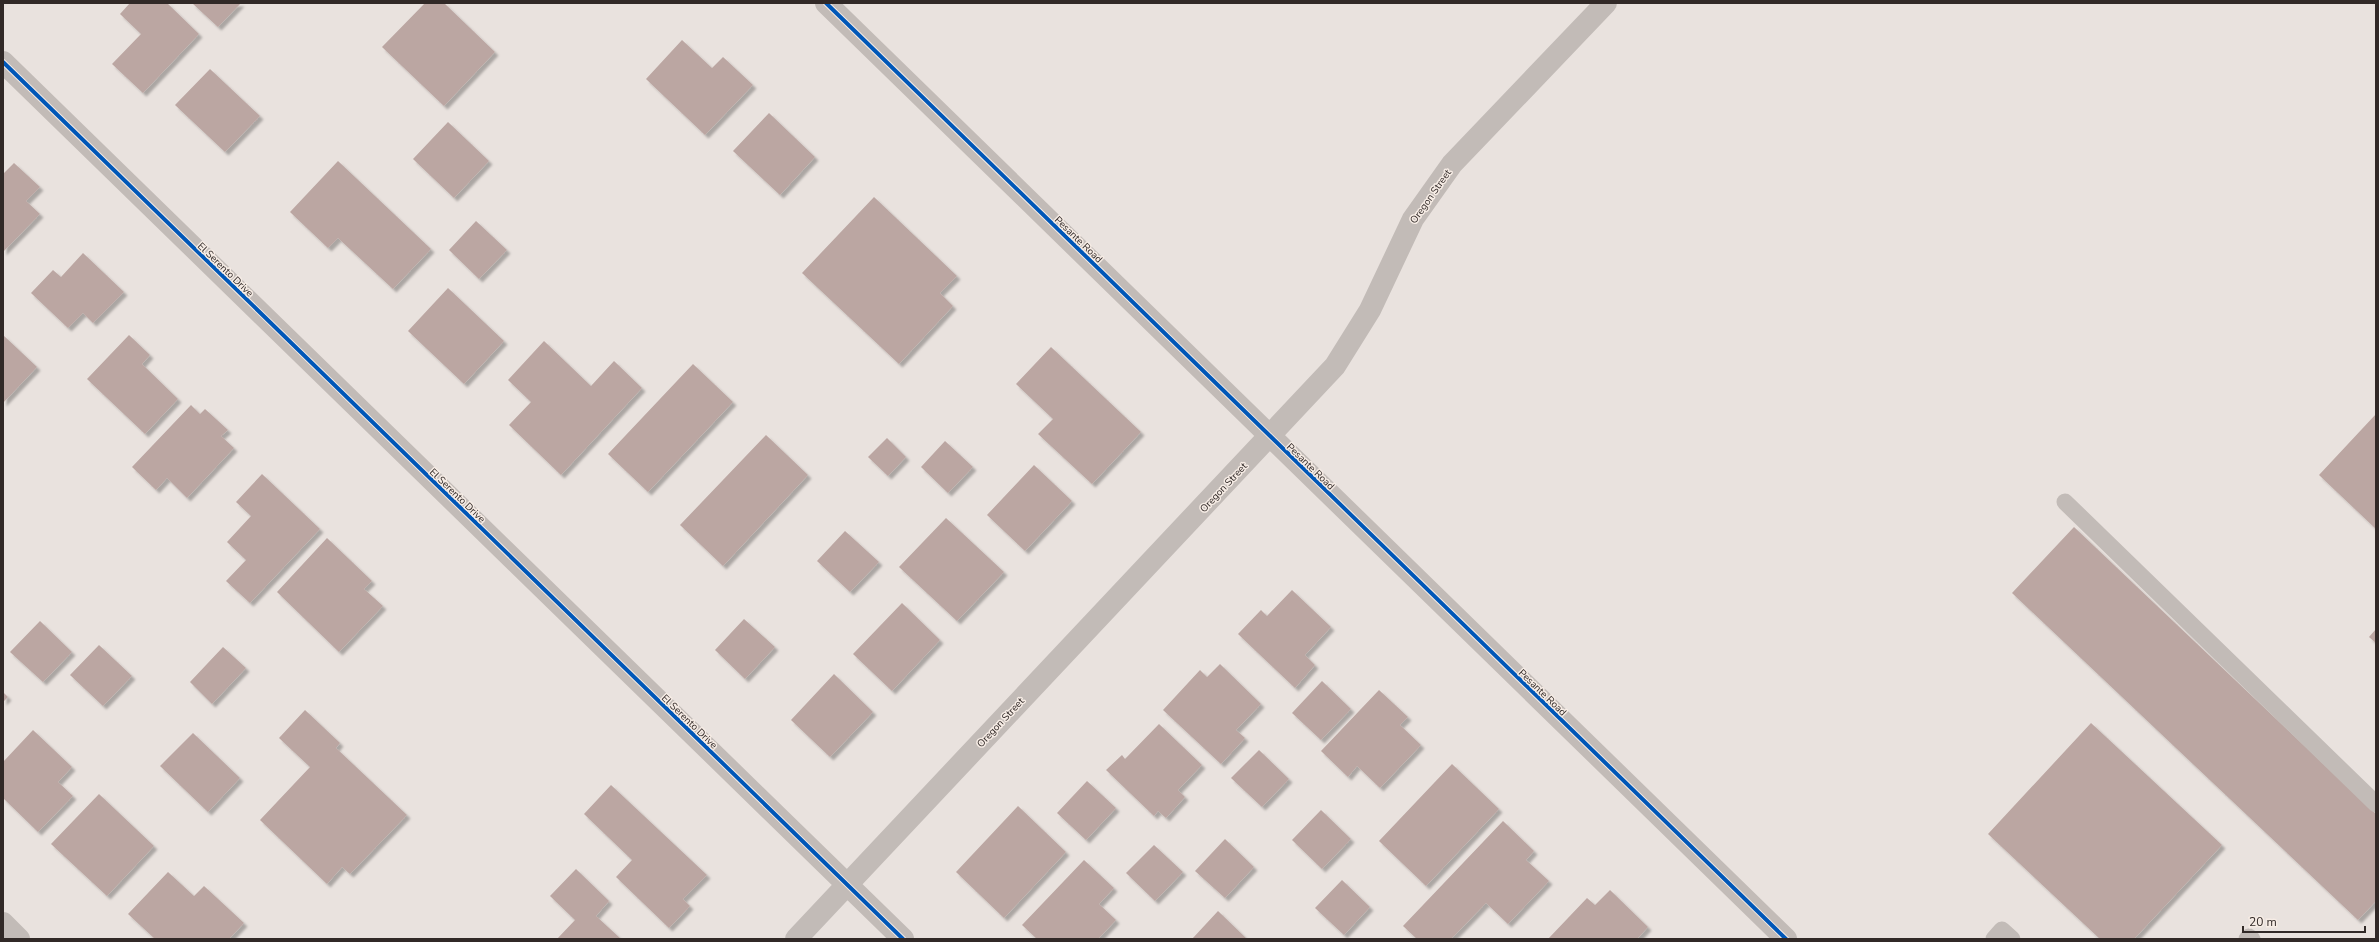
<svg xmlns="http://www.w3.org/2000/svg" width="2379" height="942" font-family="'Nunito Sans',sans-serif">
  <style>
    .building { fill: #bba6a2; filter: url(#shadow) }
    .lines { fill: none; stroke-linecap: round; stroke-linejoin: round }
    .service { stroke: #c2bbb7; stroke-width: 17 }
    .minor { stroke: #c2bbb7; stroke-width: 22 }
    .cycleway-casing { stroke: #f6ece5; stroke-width: 6 }
    .cycleway { stroke: #0057b8; stroke-width: 4 }
    .labels { text-anchor: middle; stroke-width: 3; stroke-linejoin: round; paint-order: stroke }
    .street-label { font-size: 10px; fill: #312927; stroke: #f6ece5 }
  </style>
  <defs>
    <filter id="shadow"><feDropShadow dx="3.5" dy="3.5" stdDeviation="1" flood-color="#0004"/></filter>
  </defs>
  <rect width="100%" height="100%" fill="#e9e2de"/>
  <path class="building" d="M130,3h37l32,31 -56,59 -31,-29 29,-30 -21,-20z
    M192,3h49l-23,24z
    M425,3h19l51,49 -51,54 -62,-59z
    M682,40l30,28 11,-11 30,28 -48,50 -59,-56z
    M210,69l50,47 -35,36 -50,-47z
    M769,113l46,44 -35,38 -47,-44z
    M448,122l41,39 -35,37 -41,-39z
    M338,161l93,88 -38,40 -55,-51 -10,10 -38,-36z
    M14,163l26,24 -14,14 14,13 -37,38v-78z
    M874,197l83,79 -17,17 13,13 -54,58 -97,-91z
    M476,221l31,29 -28,29 -30,-29z
    M83,253l41,39 -31,31 -10,-10 -15,15 -37,-35 22,-23 8,7z
    M448,288l56,53 -40,43 -56,-53z
    M3,335l34,32 -34,36z
    M129,335l21,20 -8,9 36,35 -33,35 -58,-55z
    M544,341l47,45 23,-25 28,27 -81,87 -52,-50 22,-23 -23,-22z
    M1051,347l90,85 -49,52 -54,-50 15,-15 -37,-35z
    M693,364l40,38 -85,90 -40,-38z
    M191,405l9,9 5,-5 23,21 -7,6 13,12 -47,50 -20,-20 -11,12 -24,-23z
    M2376,414v115l-57,-54z
    M766,435l42,40 -85,91 -43,-41z
    M887,438l19,19 -18,19 -20,-19z
    M945,441l28,26 -25,26 -27,-26z
    M1034,465l38,36 -47,50 -38,-36z
    M262,474l58,55 -70,74 -24,-22 20,-21 -19,-18 24,-26 -15,-14z
    M946,518l58,54 -47,49 -58,-54z
    M2074,527l302,287v87l-18,19 -346,-327z
    M845,531l34,31 -29,30 -33,-31z
    M327,538l45,43 -8,8 19,17 -44,46 -62,-60z
    M1292,590l39,37 -26,28 10,10 -20,23 -57,-54 23,-24 6,6z
    M902,603l38,37 -48,51 -39,-37z
    M744,619l31,28 -30,32 -30,-29z
    M40,621l32,31 -29,30 -33,-30z
    M2376,629v14l-7,-6z
    M99,645l33,31 -29,30 -33,-31z
    M223,647l23,21 -34,36 -22,-22z
    M1220,664l41,40 -25,26 9,8 -24,26 -58,-54 37,-40 7,7z
    M834,674l39,38 -43,45 -39,-37z
    M1322,681l29,28 -30,31 -29,-27z
    M1379,690l29,27 -8,8 21,20 -41,43 -23,-22 -9,11 -27,-26z
    M3,692l5,5 -5,5z
    M305,710l35,33 -4,5 71,67 -57,59 -8,-7 -15,17 -67,-64 50,-53 -31,-29z
    M2091,723l131,122 -88,94h-34l-112,-105z
    M1159,724l43,41 -24,25 7,7 -19,21 -8,-7 -4,5 -48,-46 16,-15 3,4z
    M33,730l39,37 -14,15 15,14 -35,36 -35,-34v-36z
    M193,733l47,45 -32,34 -48,-46z
    M1259,750l30,29 -27,28 -31,-29z
    M1452,764l47,45 -73,77 -47,-45z
    M1087,781l29,27 -30,32 -29,-27z
    M611,785l96,90 -24,24 7,7 -21,22 -53,-51 16,-17 -48,-46z
    M99,794l55,52 -47,50 -56,-52z
    M1018,806l48,46 -62,66 -48,-46z
    M1321,810l30,29 -29,30 -30,-29z
    M1503,821l31,30 -8,9 23,21 -41,43 -22,-21 -35,36h-34l-14,-13z
    M1225,839l29,28 -29,31 -30,-27z
    M1154,845l29,27 -28,29 -29,-28z
    M1084,860l30,28 -15,16 17,16 -18,19h-61l-15,-14z
    M576,869l33,32 -13,15 25,23h-64l18,-19 -25,-24z
    M168,872l26,24 10,-10 40,37 -15,16h-74l-27,-25z
    M1342,880l28,27 -26,28 -29,-27z
    M1610,890l38,37 -11,12h-89l39,-41 8,7z
    M1218,911l29,28h-55z"/>
  <g class="lines">
    <path class="service" d="M2065,502l311,302
      M1994,939l8,-9 10,9
      M2247,939l2,-2 3,2"/>
    <path class="minor" d="M826,3l960,936
      M3,62l900,877
      M3,923l16,16
      M796,939l539,-573 35,-56 43,-91 39,-55 154,-161"/>
    <g class="cycleway-casing">
      <path id="cycleway" d="M826,3l960,936
        M3,62l900,877"/>
    </g>
    <use href="#cycleway" class="cycleway"/>
  </g>
  <g class="labels">
    <g class="street-label">
      <text transform="translate(1430 196) rotate(-55)" y="4">Oregon Street</text>
      <text transform="translate(1079 239) rotate(44)" y="4">Pesante Road</text>
      <text transform="translate(226 269) rotate(44)" y="4">El Serento Drive</text>
      <text transform="translate(1311 466) rotate(44)" y="4">Pesante Road</text>
      <text transform="translate(1223 487) rotate(-47)" y="4">Oregon Street</text>
      <text transform="translate(458 495) rotate(44)" y="4">El Serento Drive</text>
      <text transform="translate(1543 692) rotate(44)" y="4">Pesante Road</text>
      <text transform="translate(690 721) rotate(44)" y="4">El Serento Drive</text>
      <text transform="translate(1000 722) rotate(-47)" y="4">Oregon Street</text>
    </g>
  </g>
  <rect width="2379" height="942" fill="none" stroke="#312927" stroke-width="8"/>
  <path d="M2243 926v6h122v-6" fill="none" stroke="#312927" stroke-width="2"/>
  <text x="2249" y="926" font-size="12" fill="#312927" stroke="#f6ece5" stroke-width="3" paint-order="stroke">20 m</text>
</svg>
